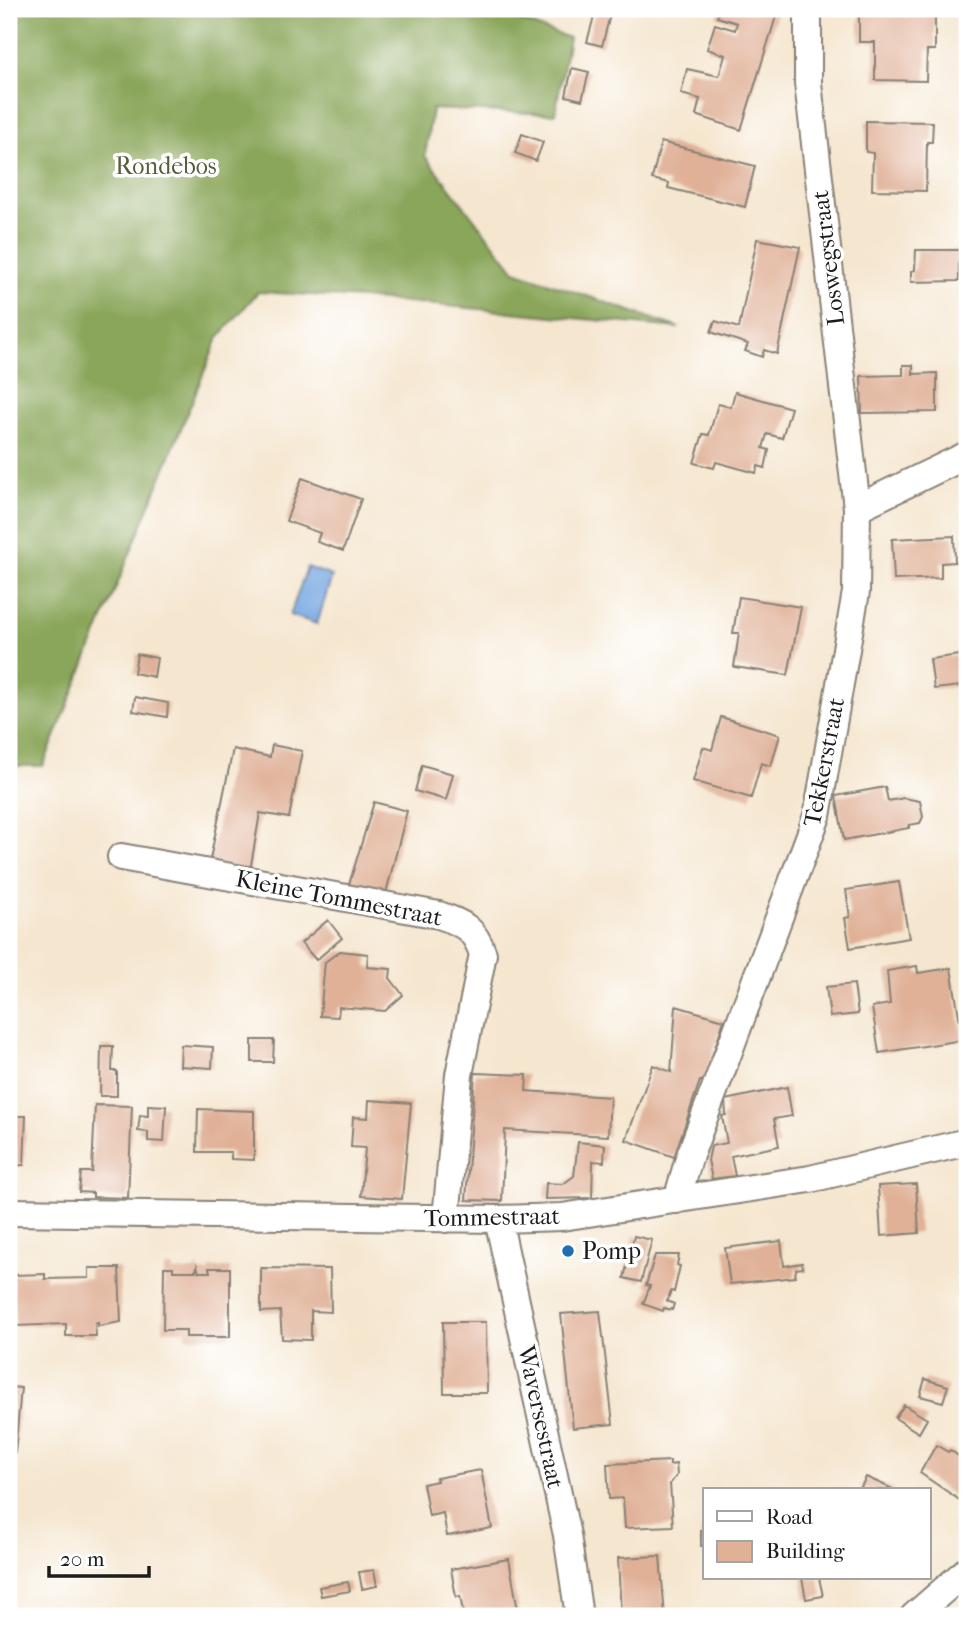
<svg xmlns="http://www.w3.org/2000/svg" width="976" height="1625" font-family="'IM FELL French Canon',serif">
  <style>
    .forest { fill: #8aa65a; stroke: #53613b; stroke-width: 2 }
    .water { fill: #75a6e0; stroke: #48617e; stroke-width: 2 }
    .building { fill: #e0b197 }
    .lines { fill: none; stroke-linecap: round; stroke-linejoin: round }
    .street-casing { stroke: #888176; stroke-width: 30 }
    .street { stroke: #fff; stroke-width: 26 }
    .poi-dot { fill: #1f6fb2; stroke: #fff; stroke-width: 2.5 }
    .labels { text-anchor: middle; stroke-width: 7; stroke-linejoin: round; paint-order: stroke }
    .park-label { font-size: 24px; fill: #565e39; stroke: #fff }
    .street-label { font-size: 24px; fill: #1c1c1c; stroke: #fff }
    .poi-label { font-size: 24px; fill: #1c1c1c; stroke: #fff; text-anchor: start }
  </style>
  <rect width="100%" height="100%" fill="#fff"/>
  <filter id="ink" filterUnits="userSpaceOnUse"><feTurbulence type="fractalNoise" baseFrequency=".0143" numOctaves="2"/><feDisplacementMap in="SourceGraphic" scale="14" xChannelSelector="R" yChannelSelector="G"/><feConvolveMatrix kernelMatrix="1 2 1 2 8 2 1 2 1" color-interpolation-filters="sRGB"/></filter>
  <filter id="wash" filterUnits="userSpaceOnUse"><feTurbulence type="fractalNoise" baseFrequency=".00686" numOctaves="4" result="noise"/><feDisplacementMap in="SourceGraphic" scale="28" xChannelSelector="R" yChannelSelector="G"/><feGaussianBlur stdDeviation="1.57" result="paint"/><feColorMatrix in="noise" values="0 0 0 0 0 0 0 0 0 0 0 0 0 0 0 0 0 1.4 0 .05"/><feComposite in="paint" operator="in"/></filter>
  <g filter="url(#wash)">
    <rect width="100%" height="100%" fill="#f5e6cf"/>
    <path class="forest" d="M9,9h478l82,29 -14,76 -123,-5 -7,47 90,115 164,57 -316,-30 -105,-6 -40,46 -175,428h-34z"/>
    <path class="water" d="M307,567l25,9 -15,48 -27,-9z"/>
    <g id="blocks">
      <path class="building" d="M596,9l15,2 -9,35 -15,-4z
        M720,9l58,1 -37,120 -45,-15 4,-16 -19,-5 6,-25 32,7 6,-21 -18,-6 8,-25 20,6 2,-7 -20,-6z
        M859,11h76v39h-8l-1,31 -51,-1v-38h-16z
        M572,68l17,4 -7,28 -16,-4z
        M866,121l67,1 -1,20h-5l-1,49 -54,-1 1,-37 -7,-1z
        M522,134l21,8 -7,19 -21,-8z
        M661,142l94,24 -10,41 -77,-19 1,-5 -17,-4z
        M757,239l43,8 -23,107 -13,-4 -2,7 -17,-6 3,-7 -37,-12 4,-11 24,7z
        M916,250h43v31l-48,1v-11l4,-1z
        M903,365h10v9l24,-1v39l-75,1 -1,-37 42,-1z
        M735,392l56,16 -9,30 -15,-4 -4,14 6,2 -4,18 -7,-2 -2,7 -40,-11 -2,6 -20,-5 9,-29 6,1 9,-31 13,3z
        M302,478l59,21 -18,52 -26,-9 3,-9 -34,-12z
        M963,535h4v39h-2z
        M954,536l1,26 -14,1v15l-47,2 -2,-41z
        M739,597l62,10 -13,68 -54,-8 5,-34h-6z
        M137,654l20,4 -3,19 -20,-4z
        M967,654v36l-6,-4 -27,3 -4,-30z
        M135,697l33,6 -1,14 -34,-6z
        M721,717l59,18 -9,31 -10,-3 -10,35 -58,-17 10,-34 9,3z
        M272,745l30,6 -13,67 -29,-5 -10,58 -41,-7 24,-115 37,8z
        M422,765l31,9 -7,26 -31,-9z
        M885,787l3,14 16,-3 16,3 3,16 -3,6 -11,2v3l-65,12 -8,-44z
        M374,802l33,9 -22,86 -37,-9z
        M899,882l10,56 -59,10 -5,-30 5,-1 -4,-27z
        M328,920l14,18 -26,22 -15,-17z
        M340,951l28,3 -1,13 24,2 -1,9 13,17 -18,16 -46,-4 -1,10 -18,-1 5,-54z
        M917,966l1,7 33,-5 12,72 -84,13 -7,-46 18,-3 -3,-33z
        M854,984l4,30 -28,3 -4,-30z
        M676,1006l48,14 -20,61h-4l-26,76 -48,-17 27,-75 18,7z
        M252,1040h22l-1,22h-21z
        M181,1045l32,2 -1,21 -32,-2z
        M101,1046h12l-1,25h5v25h-17z
        M475,1073l52,2 -1,16 84,6 -2,39 -103,-6 -3,71 -36,-1z
        M787,1087l5,29 -18,3 5,27 -48,10 4,20 -23,3 -4,-19 3,-14 16,-3 -5,-27 4,-1 -1,-15z
        M369,1100l42,3 -9,96 -41,-3 4,-48 -14,-1 2,-30 15,1z
        M95,1105l37,1 -4,92 -35,-1v-4l-14,-1 2,-20h11z
        M148,1105l18,1 -2,36 -16,-1v-9l-10,-1 2,-16 8,1z
        M198,1109l56,2v49l-23,-1v-7h-34z
        M9,1116h17l-2,49 -15,1z
        M578,1142l27,3 -1,17 -11,-1 -1,37 -47,1 1,-16 17,1 11,-8z
        M916,1184l3,49 -38,3 -3,-50z
        M634,1236l18,4 -11,42 -17,-4z
        M781,1241l3,25 18,-3 1,5 -7,1 -1,8 -65,7 -5,-36z
        M962,1244l5,1v50h-7z
        M655,1255h24l-2,10 3,1 -6,26 -3,-1 -4,10 7,3 -2,6 -8,-2 -1,3 -20,-7 7,-18 -4,-1z
        M197,1266l2,6h11l-1,-4h21v69h-44v-7h-23l1,-63h9v4h23z
        M89,1268h30l2,54 -23,4v-3h-3l1,13h-30v-12l-51,2 -2,-51 32,-1v5l44,-1z
        M261,1268l69,1 1,43 -20,-1v29l-29,-1 -2,-28 -19,1z
        M600,1311l13,113 -40,4 -12,-114z
        M443,1322h43l1,71h-43z
        M925,1379l23,7 -5,16 -23,-6z
        M9,1387l12,1 -6,65h-6z
        M904,1405l23,14 -8,14 -24,-15z
        M936,1445l12,7 2,-2 17,12v43l-47,-32z
        M670,1461v4l6,-1 1,11 -7,9 3,42 -48,2 -2,-30 -14,1 -2,-35z
        M481,1470l11,58 -45,8 -4,-23 -14,3 -6,-32 14,-3 -1,-3z
        M866,1477l29,13h-32l-3,-1z
        M701,1530h4v16h-4z
        M660,1556l5,60h-44l-3,-58z
        M509,1559l10,57h-60v-4h4l-3,-16 -4,1 -5,-28z
        M374,1570l3,16 -15,3 -3,-17z
        M802,1578h17l4,18 -17,3z
        M348,1582l2,9 -29,5 -2,-9z"/>
    </g>
  </g>
  <g filter="url(#ink)">
    <use href="#blocks" fill-opacity="0" stroke="#888176" stroke-width="2"/>
    <g class="lines">
      <g class="street-casing">
        <path id="street" d="M857,508l110,-53
          M121,857l318,58c25,9 35,13 44,39l-24,121 -13,144
          M677,1200l12,-42 128,-342 39,-224 1,-84 -49,-425v-74
          M9,1212l489,7 64,-2 248,-38 157,-37
          M498,1219l69,316 12,81
          M914,1616l53,-46"/>
      </g>
      <use href="#street" class="street"/>
    </g>
  </g>
  <circle class="poi-dot" cx="568" cy="1251" r="7"/>
  <g class="labels">
    <g class="park-label">
      <text x="166" y="174">Rondebos</text>
    </g>
    <g class="street-label">
      <text transform="translate(828 258) rotate(-97)" y="8">Loswegstraat</text>
      <text transform="translate(824 762) rotate(-79)" y="8">Tekkerstraat</text>
      <text transform="translate(339 898) rotate(11)" y="8">Kleine Tommestraat</text>
      <text transform="translate(492 1217) rotate(-1)" y="8">Tommestraat</text>
      <text transform="translate(541 1417) rotate(78)" y="8">Waversestraat</text>
    </g>
    <g class="poi-label">
      <text x="582" y="1259">Pomp</text>
    </g>
  </g>
  <rect width="976" height="1625" fill="none" stroke="#fff" stroke-width="35"/>
  <rect x="703" y="1488" width="228" height="91" fill="#ffffff" stroke="#a4a4a4" stroke-width="2"/>
  <rect x="717" y="1511" width="35" height="10" fill="#ffffff" stroke="#a4a4a4" stroke-width="2"/>
  <text x="766" y="1524" font-size="21" fill="#1c1c1c">Road</text>
  <rect x="717" y="1541" width="35" height="21" fill="#e0b197" stroke="#a4a4a4" stroke-width="2"/>
  <text x="766" y="1558" font-size="21" fill="#1c1c1c">Building</text>
  <path d="M49 1566v10h100v-10" fill="none" stroke="#1c1c1c" stroke-width="3.5"/>
  <text x="60" y="1566" font-size="21" fill="#1c1c1c" stroke="#ffffff" stroke-width="5" paint-order="stroke">20 m</text>
</svg>
